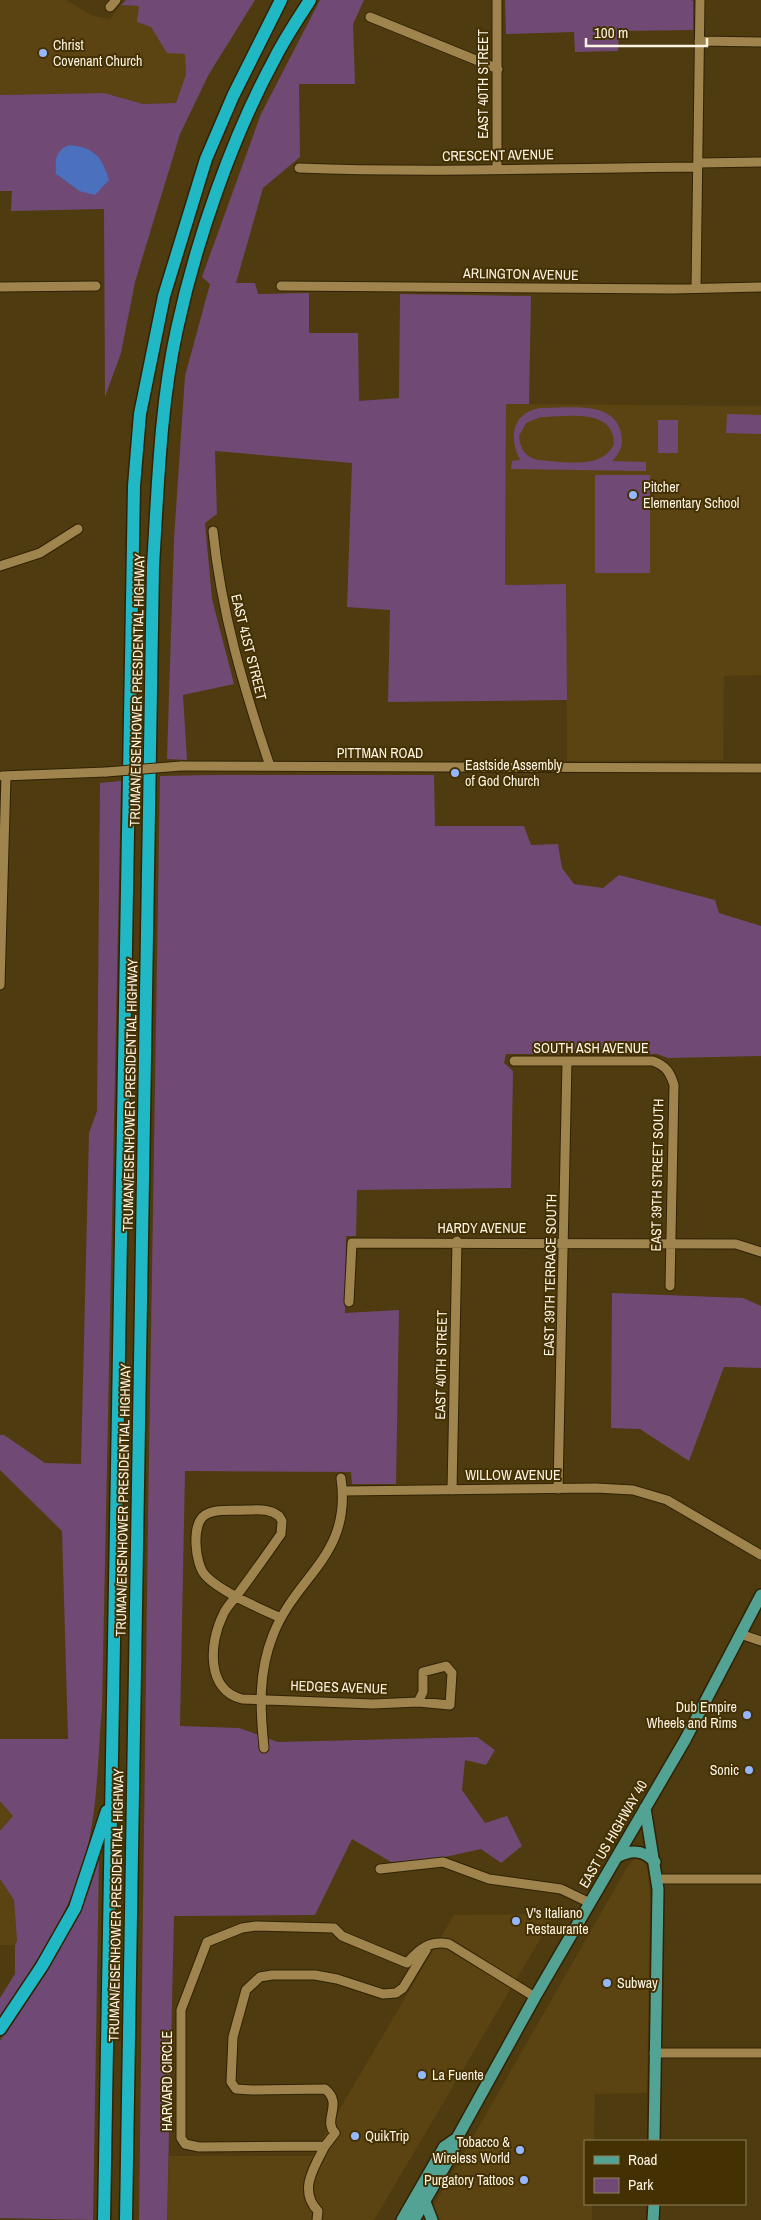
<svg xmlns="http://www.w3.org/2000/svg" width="761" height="2220" font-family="'Archivo Narrow',sans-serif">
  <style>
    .built { fill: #5b4412 }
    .green { fill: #704a74; fill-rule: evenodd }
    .water { fill: #4b70bd }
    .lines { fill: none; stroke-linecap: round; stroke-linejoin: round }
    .minor-casing { stroke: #302205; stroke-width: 11 }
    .major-casing { stroke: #302205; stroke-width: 14 }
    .highway-casing { stroke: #302205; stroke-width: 15 }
    .minor { stroke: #a0844e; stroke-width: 9 }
    .major { stroke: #53a395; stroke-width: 11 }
    .highway { stroke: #1fb8c4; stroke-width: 12 }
    .minor-bridge-casing { stroke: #302205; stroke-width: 11; stroke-linecap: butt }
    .minor-bridge { stroke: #a0844e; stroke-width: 9 }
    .poi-dot { fill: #94b7fd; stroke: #433003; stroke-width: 2 }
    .labels { text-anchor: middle; stroke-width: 4; stroke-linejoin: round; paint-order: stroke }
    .poi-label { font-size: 14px; fill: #fdf4e3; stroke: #433003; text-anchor: start }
    .street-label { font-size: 14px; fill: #fdf4e3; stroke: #433003 }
  </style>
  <rect width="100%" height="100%" fill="#4e3b0f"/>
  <path class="built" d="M0,0h66l27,16 17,3 11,-14 18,1 28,46 19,2v20l-10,29 -33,1 -39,-11 -104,2z
    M506,404l255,2v269l-37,1 -1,84 -156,1 -1,-177 -61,1z
    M0,1801l13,15 -13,15z
    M641,1859l6,7 3,26 -3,201 -52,1 -1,47h-9v63h7v16h-151l-6,-4 -3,-7 194,-340 7,-9z
    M0,1879l14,21 3,42 -2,3h-15z
    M555,1914l-181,306h-207l2,-64h143l142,-241z"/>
  <path class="green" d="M126,0h129l-46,74 -29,60 -45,148 -14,71 -16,44 -1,-188 -93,2 1,-20h-12v-96l104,-2 39,11 33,-1 10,-29 -1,-20 -18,-1 -16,-26 -14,-5 2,-16 -18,-1zM56,174l48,13 -25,4z
    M320,0h44l-11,24 2,60h-56l1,73 -37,31 -27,95h19l3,11 51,-1v40h49l1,68 40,-3 1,-104 131,2 -2,108h-23l-1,181 61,-1 1,116 -179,2 2,-92 -43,-3 5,-144 -137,-12 2,63 -12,9 7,76 22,85 -51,11 4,65 -20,-1 7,-220 11,-163 25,-92 -8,-7 59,-163z
    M505,0h186l2,1v29l-74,1 -1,20 -43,1 -1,-20 -68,2z
    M540,408c25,1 74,-9 81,25 3,11 -1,20 -9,28l34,1v9l-135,-2 1,-8 8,-1c-11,-21 -9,-47 20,-52zM541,417c24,0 73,-10 73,27 -12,27 -53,17 -77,16 -12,-4 -17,-11 -18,-24l7,-13z
    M727,414l34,1v19l-35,-1z
    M658,420h20v33h-20z
    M595,475h55v98h-55z
    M211,775h223l1,51h89l7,19 27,-1 4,24 12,16 29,4 16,-13 96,25 4,13 42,13v130l-93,2 -11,-4h-151l-2,9 9,8 -2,117 -154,2 -1,46h-10l-1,77 54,-3 -3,174h-44l-1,-12 -166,-1 -5,255 59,2 39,14 199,-5 18,13 -9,15 -21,-5 -3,30 23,33 22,-7 15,30 -21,17 -20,-14 -50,11 -40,2 -39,-23 -37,76 -141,1 -7,304h-28l9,-700 12,-744z
    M121,781l-19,927c-4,44 -4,90 -13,133 -13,66 -54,122 -89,177v-20l15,-24v-29l2,-4 -3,-41 -14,-21v-48l13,-15 -13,-15v-62h68l-6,-208 -62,-61v-35h4l41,28 36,1 8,-331 8,-22 3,-328z
    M612,1293l131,5 18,8v62l-37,-1 -35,94 -49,-32 -29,-1z
    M99,1860l-6,360 -93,-2v-177l72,-114 18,-40z"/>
  <path class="water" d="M69,145c25,2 33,12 40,35l-14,15 -16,-4 -23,-17c-1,-14 -1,-23 13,-29z"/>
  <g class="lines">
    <g class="minor-casing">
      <path id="minor" d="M110,7l6,-7
        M370,17l128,52
        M699,41l62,1
        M699,163l62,-1
        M299,168c133,5 266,0 399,-1
        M497,168v-168
        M281,286l391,3 89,-2
        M0,287l96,-1
        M696,288l4,-288
        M213,531c8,81 31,158 57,235
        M0,566l40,-13 38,-24
        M181,766l580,2
        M2,776l104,-4
        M0,985l6,-209
        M514,1061h139c13,5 17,11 21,24l-4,201
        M349,1302l3,-59 384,1 25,8
        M558,1489l9,-428
        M452,1490l5,-249
        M343,1491l253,-3 37,2 34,10 94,55
        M281,1618c-20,-9 -62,-27 -76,-43 -10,-11 -14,-51 0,-60 11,-7 28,-4 41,-5 12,0 23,-2 33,6l3,5 -1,13c-14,20 -28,40 -43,60 -5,7 -12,13 -15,21 -14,28 -17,75 19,84l131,5 45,-2 32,3 2,-32 -6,-7 -23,6v20l-5,10
        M740,1634l21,7
        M264,1748c-4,-39 -6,-75 9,-113 24,-61 79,-79 68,-157
        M380,1869l63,-7 46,17 72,10 29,14
        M657,1879h104
        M654,2053h107
        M325,2146l10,-13c-13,-13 9,-29 -10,-44l-73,1 -16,-1 -5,-7 2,-45 13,-47 14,-13 12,-2h43l22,4 46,15 13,-1 7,-5 26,-43
        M317,2220l1,-9c-20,-20 -4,-44 7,-65l-126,1 -14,-3 -4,-6v-128l26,-68 35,-14 14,-2 78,2 8,8 65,27c12,-14 23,-23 42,-19l86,53"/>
    </g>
    <g class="major-casing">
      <path id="major" d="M645,1808l13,81 -4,252
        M617,1857c15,-8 27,-7 38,5
        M425,2202l7,18
        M402,2220l42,-73 13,-9
        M414,2220l39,-68 4,-14 78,-141 150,-257 76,-145
        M653,2220l1,-16"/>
    </g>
    <g class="highway-casing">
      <path id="highway" d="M0,2029l42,-63 33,-58 32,-97
        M104,2220l30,-1734 6,-72 24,-118 42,-137 27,-63 48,-96
        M126,2220l27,-1654c5,-79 7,-160 24,-237 19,-88 55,-192 98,-271 10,-20 23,-39 35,-58"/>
    </g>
    <use href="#minor" class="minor"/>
    <use href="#major" class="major"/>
    <use href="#highway" class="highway"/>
    <g class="minor-bridge-casing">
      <path id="minor-bridge" d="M106,772l75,-6"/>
    </g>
    <use href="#minor-bridge" class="minor-bridge"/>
  </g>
  <g class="poi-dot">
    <circle cx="43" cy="53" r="5"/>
    <circle cx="633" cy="495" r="5"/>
    <circle cx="455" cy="773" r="5"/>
    <circle cx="747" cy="1715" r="5"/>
    <circle cx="749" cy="1770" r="5"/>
    <circle cx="516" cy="1921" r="5"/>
    <circle cx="607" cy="1983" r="5"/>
    <circle cx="422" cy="2075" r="5"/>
    <circle cx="355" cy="2136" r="5"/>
    <circle cx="520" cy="2150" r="5"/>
    <circle cx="524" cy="2180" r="5"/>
  </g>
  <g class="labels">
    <g class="poi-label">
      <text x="53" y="50">Christ<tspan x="53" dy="16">Covenant Church</tspan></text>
      <text x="643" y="492">Pitcher<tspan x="643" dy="16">Elementary School</tspan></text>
      <text x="465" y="770">Eastside Assembly<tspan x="465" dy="16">of God Church</tspan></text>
      <text x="737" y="1712" text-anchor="end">Dub Empire<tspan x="737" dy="16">Wheels and Rims</tspan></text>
      <text x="739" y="1775" text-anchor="end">Sonic</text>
      <text x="526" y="1918">V's Italiano<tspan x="526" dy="16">Restaurante</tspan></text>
      <text x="617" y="1988">Subway</text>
      <text x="432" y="2080">La Fuente</text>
      <text x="365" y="2141">QuikTrip</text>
      <text x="510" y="2147" text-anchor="end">Tobacco &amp;<tspan x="510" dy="16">Wireless World</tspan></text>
      <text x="514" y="2185" text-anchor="end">Purgatory Tattoos</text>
    </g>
    <g class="street-label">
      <text transform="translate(483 84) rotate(-90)" y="5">EAST 40TH STREET</text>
      <text transform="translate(498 155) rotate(-1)" y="5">CRESCENT AVENUE</text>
      <text transform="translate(521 274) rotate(1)" y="5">ARLINGTON AVENUE</text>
      <text transform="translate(249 647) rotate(76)" y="5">EAST 41ST STREET</text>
      <text transform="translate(137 690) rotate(-89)" y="5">TRUMAN/EISENHOWER PRESIDENTIAL HIGHWAY</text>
      <text x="380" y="758">PITTMAN ROAD</text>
      <text x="591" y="1053">SOUTH ASH AVENUE</text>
      <text transform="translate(130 1095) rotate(-89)" y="5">TRUMAN/EISENHOWER PRESIDENTIAL HIGHWAY</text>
      <text transform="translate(657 1175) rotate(-89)" y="5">EAST 39TH STREET SOUTH</text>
      <text x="482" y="1233">HARDY AVENUE</text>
      <text transform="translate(550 1275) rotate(-89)" y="5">EAST 39TH TERRACE SOUTH</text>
      <text transform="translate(441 1365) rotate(-89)" y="5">EAST 40TH STREET</text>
      <text x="513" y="1480">WILLOW AVENUE</text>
      <text transform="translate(123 1500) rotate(-89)" y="5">TRUMAN/EISENHOWER PRESIDENTIAL HIGHWAY</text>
      <text transform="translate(339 1687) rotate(2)" y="5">HEDGES AVENUE</text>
      <text transform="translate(613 1834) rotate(-60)" y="5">EAST US HIGHWAY 40</text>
      <text transform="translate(116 1905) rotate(-89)" y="5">TRUMAN/EISENHOWER PRESIDENTIAL HIGHWAY</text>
      <text transform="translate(167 2081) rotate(-90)" y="5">HARVARD CIRCLE</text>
    </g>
  </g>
  <rect x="584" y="2140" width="162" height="65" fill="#433003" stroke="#8d7e5d"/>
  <rect x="594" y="2156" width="25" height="8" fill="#53a395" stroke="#8d7e5d"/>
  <text x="628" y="2165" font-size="15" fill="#fdf4e3">Road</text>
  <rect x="594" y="2178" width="25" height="15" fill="#704a74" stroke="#8d7e5d"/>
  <text x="628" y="2190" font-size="15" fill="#fdf4e3">Park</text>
  <path d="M586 38v8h121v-8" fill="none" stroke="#fdf4e3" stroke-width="2.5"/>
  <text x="594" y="38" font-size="15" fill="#fdf4e3" stroke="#433003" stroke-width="4" paint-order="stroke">100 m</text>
</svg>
